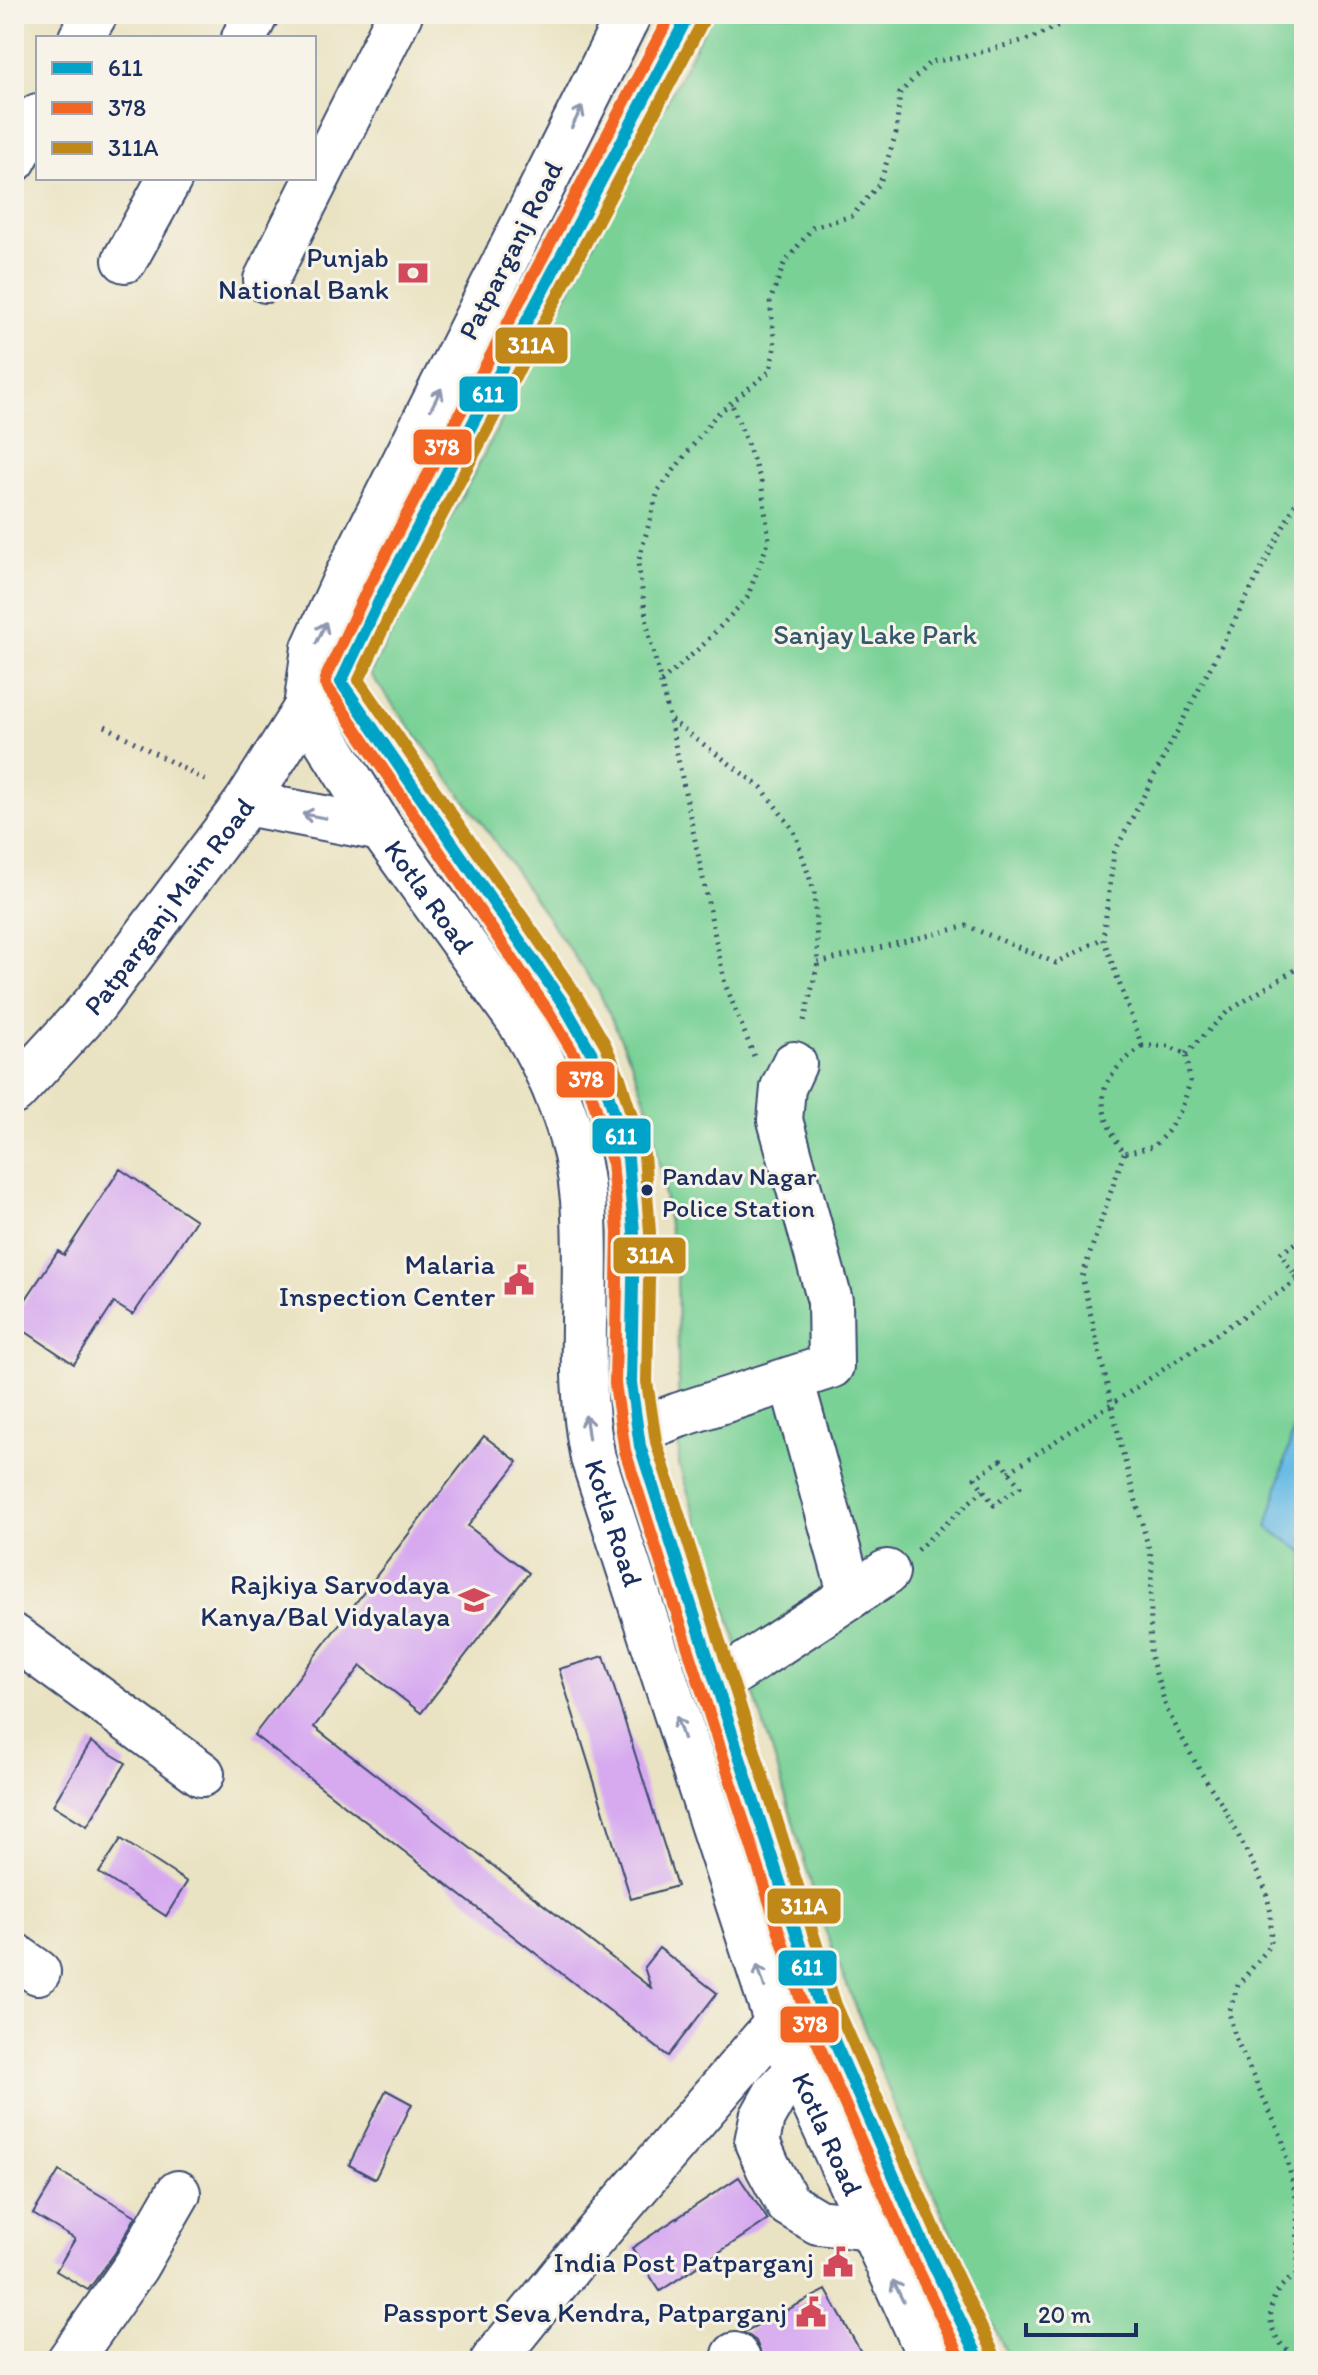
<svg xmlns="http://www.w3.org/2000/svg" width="1318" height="2375" font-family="Itim,sans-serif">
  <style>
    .green { fill: #79d196; stroke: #4a807a; stroke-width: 2 }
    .water { fill: #69bce5; stroke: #4276a2; stroke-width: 2 }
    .building { fill: #d7aaf0 }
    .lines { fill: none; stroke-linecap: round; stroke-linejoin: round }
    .minor-casing { stroke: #3a4a6d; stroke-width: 48 }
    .major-casing { stroke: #3a4a6d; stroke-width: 48 }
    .path { stroke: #3a4a6d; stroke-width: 5; stroke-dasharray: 2 6; stroke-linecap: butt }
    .minor { stroke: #fff; stroke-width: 44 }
    .major { stroke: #fff; stroke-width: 44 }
    .bus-1-casing { stroke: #f7f3e8; stroke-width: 18 }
    .bus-2-casing { stroke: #f7f3e8; stroke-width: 18 }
    .bus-3-casing { stroke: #f7f3e8; stroke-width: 18 }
    .bus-1 { stroke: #01a3c8; stroke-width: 12 }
    .bus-2 { stroke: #f26522; stroke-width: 12 }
    .bus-3 { stroke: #c08818; stroke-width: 12 }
    .oneway { stroke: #8d97ae }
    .bus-dot { fill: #1b2f5e; stroke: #f7f3e8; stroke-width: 3 }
    .labels { text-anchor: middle; stroke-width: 6; stroke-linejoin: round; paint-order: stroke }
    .bus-label { font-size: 26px; fill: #1b2f5e; stroke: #f7f3e8; text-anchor: start }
    .street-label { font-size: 28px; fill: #1b2f5e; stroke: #f7f3e8 }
    .poi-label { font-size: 28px; fill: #1b2f5e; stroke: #f7f3e8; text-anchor: end }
    .park-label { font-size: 28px; fill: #32586c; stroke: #f7f3e8 }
    .line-badge { stroke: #f7f3e8; stroke-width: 3 }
    .badge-label { font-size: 22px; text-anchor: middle; font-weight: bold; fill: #fff }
  </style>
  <rect width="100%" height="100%" fill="#f7f3e8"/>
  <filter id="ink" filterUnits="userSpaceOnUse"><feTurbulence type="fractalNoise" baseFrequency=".0125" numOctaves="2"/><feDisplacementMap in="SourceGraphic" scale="16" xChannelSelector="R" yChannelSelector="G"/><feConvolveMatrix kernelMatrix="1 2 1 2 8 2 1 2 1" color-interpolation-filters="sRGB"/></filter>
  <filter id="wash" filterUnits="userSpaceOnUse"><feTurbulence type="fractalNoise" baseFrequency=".006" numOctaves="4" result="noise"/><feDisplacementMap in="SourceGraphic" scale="32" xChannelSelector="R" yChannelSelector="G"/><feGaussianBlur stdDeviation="1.8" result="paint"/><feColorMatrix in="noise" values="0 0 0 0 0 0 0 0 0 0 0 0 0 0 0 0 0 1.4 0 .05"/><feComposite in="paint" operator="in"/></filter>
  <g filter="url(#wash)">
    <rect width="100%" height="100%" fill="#eae3c3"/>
    <path class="green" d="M712,14h592v2347h-294l-102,-222 -85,-214 -51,-175 -93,-285 -2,-190 -26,-160 -21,-56 -31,-67 -117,-169 -112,-149z"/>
    <path class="water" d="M1304,1390v162l-37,-25z"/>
    <g id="blocks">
      <path class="building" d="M120,1169l76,51 -63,95 -19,-12 -40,61 -60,-40v-7l44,-66 6,4z
        M484,1436l34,26 -50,64 61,47 -108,140 -60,-47 -47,61 337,261 -7,-21 15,-19 58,45 -49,63 -414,-321z
        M604,1656l73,230 -46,13 -72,-230z
        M91,1742l35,21 -39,63 -34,-21z
        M121,1839l66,43 -21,34 -67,-43z
        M386,2090l26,14 -37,75 -26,-14z
        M59,2171l77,45 -21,37 -27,37 -32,-19 19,-32 -42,-25z
        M739,2177l29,43 -108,71 -28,-43z
        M826,2290l40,71h-102l-8,-20 -12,-9z"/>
    </g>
  </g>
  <g filter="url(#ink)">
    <use href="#blocks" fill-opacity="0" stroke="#3a4a6d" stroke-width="2"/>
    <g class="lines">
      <g class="minor-casing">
        <g id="minor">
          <path d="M81,38l14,-24"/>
          <path d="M244,38l12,-24"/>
          <path d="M14,160l24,-44"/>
          <path d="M125,260l45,-82"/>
          <path d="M266,280l134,-266"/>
          <path id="s1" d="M14,1092l81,-88 151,-201 60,-95 27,-21"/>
          <path d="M791,1379l60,217"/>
          <path d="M637,1431l42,-16 152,-49 -1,-65 -50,-181 3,-32 11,-24"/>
          <path d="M14,1637l188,137"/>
          <path d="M715,1685l172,-113"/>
          <path d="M14,1955l24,17"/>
          <path d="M798,2070l-22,23 -14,25 -5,24 11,25 20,37 30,18 52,6"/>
          <path d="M735,2355l4,6"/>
          <path d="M69,2361l67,-95 42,-73"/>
          <path d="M493,2361l88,-109 196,-229"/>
        </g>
      </g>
      <g class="major-casing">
        <g id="major">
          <path id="s2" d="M629,14l-284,566 -31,68 -8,60 75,121 139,193c33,53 58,116 63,178 7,86 -8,173 10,258l184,565 155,338"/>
          <path d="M689,14l-308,583 -40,85 223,323 27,47 14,32 23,74 6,74 -3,151 9,63 75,239 106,326 104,236 55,114"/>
          <path d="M246,803l135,26"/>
        </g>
      </g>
      <path class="path" d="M661,682l43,-38 43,-46 22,-58 -8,-60 -30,-78
        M671,720l91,68 32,43 20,60 4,72 -15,62
        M105,726l105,57
        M818,963l149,-37 89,37 47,-25
        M1142,1046l-39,-108 11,-85 190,-366
        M1142,1046h26l18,8 4,28 -8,26 -14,23 -15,16 -29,6c-32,-49 -28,-72 18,-107z
        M1186,1054l41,-42 77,-48
        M754,1056l-29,-72 -55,-264 -22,-90 -10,-67 20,-72 58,-76 54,-44 5,-25 -5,-45 14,-37 29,-37 39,-11 28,-33 16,-50 4,-40 30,-31 33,-5 69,-19 50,-24
        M1124,1153l-42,124 40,173 30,110 -2,94 17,56 33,61 26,40 39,77 6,25v32l-33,40 -9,27 6,25 47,101 15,63 1,73
        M1304,1266l-11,7 11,16
        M1293,1273l-13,-20 18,-11 6,9
        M1001,1460l19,27 -26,18 -19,-27z
        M1009,1472l289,-192
        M917,1550l66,-60
        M1304,2273c-45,12 -44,73 0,85"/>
      <use href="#minor" class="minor"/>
      <use href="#major" class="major"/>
      <g class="bus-1-casing">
        <path id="bus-1" d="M689,14l-308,583 -40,85 223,323 27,47 14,32 23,74 6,74 -3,151 9,63 181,565 104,236 55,114"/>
      </g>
      <g class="bus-2-casing">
        <path id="bus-2" d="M671,14l-304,576 -40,85 -2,9 225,330 27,45 13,31 22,71 6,71 -3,152 10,67 181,565 104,237 52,108"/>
      </g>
      <g class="bus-3-casing">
        <path id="bus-3" d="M703,21l-308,583 -36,76 218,316 28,48 15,34 24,77 6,77 -3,150 9,60 180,563 104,235 54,114"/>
      </g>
      <use href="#bus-1" class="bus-1"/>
      <use href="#bus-2" class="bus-2"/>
      <use href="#bus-3" class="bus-3"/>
    </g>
    <defs><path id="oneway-shaft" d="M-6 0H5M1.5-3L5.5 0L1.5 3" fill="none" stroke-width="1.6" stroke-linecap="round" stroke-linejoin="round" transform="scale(2)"/></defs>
    <g class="oneway">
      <use href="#oneway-shaft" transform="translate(577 117) rotate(-63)"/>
      <use href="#oneway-shaft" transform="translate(436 399) rotate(-63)"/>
      <use href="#oneway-shaft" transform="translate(321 633) rotate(-65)"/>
      <use href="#oneway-shaft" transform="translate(314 816) rotate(-169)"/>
      <use href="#oneway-shaft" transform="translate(587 1427) rotate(-98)"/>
      <use href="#oneway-shaft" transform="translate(680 1728) rotate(-108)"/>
      <use href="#oneway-shaft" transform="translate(761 1976) rotate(-108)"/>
      <use href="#oneway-shaft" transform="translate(898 2291) rotate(-116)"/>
    </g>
  </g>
  <defs>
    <g id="bank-bare" transform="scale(2.4)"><path d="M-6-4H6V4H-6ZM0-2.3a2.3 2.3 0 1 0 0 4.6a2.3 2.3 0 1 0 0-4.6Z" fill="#d1495b" stroke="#f7f3e8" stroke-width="2.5" paint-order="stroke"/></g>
    <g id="civic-bare" transform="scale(2.4)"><path d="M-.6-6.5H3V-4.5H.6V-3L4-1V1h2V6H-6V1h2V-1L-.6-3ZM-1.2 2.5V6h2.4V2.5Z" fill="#d1495b" stroke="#f7f3e8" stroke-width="2.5" paint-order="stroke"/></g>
    <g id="school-bare" transform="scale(2.4)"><path d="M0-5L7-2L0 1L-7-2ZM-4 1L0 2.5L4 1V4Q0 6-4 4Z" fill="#d1495b" stroke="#f7f3e8" stroke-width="2.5" paint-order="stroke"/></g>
  </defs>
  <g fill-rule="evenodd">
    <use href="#bank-bare" x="413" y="273"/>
    <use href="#civic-bare" x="519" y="1280"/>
    <use href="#school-bare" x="474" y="1600"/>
    <use href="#civic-bare" x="838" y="2262"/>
    <use href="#civic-bare" x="811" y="2312"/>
  </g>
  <circle class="bus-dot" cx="647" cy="1190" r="7"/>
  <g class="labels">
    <g class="bus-label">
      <text x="662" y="1185">Pandav Nagar<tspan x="662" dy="32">Police Station</tspan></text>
    </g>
    <g class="street-label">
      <text transform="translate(510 250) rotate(-63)" y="10">Patparganj Road</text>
      <text dy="10" stroke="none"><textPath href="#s2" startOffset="994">Kotla Road</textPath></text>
      <text dy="10" stroke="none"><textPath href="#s1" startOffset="242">Patparganj Main Road</textPath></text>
      <text dy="10" stroke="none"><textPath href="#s2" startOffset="1666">Kotla Road</textPath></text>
      <text dy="10" stroke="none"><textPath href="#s2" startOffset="2314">Kotla Road</textPath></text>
    </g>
    <g class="poi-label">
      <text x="389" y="267">Punjab<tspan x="389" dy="32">National Bank</tspan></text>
      <text x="495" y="1274">Malaria<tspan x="495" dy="32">Inspection Center</tspan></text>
      <text x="450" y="1594">Rajkiya Sarvodaya<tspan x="450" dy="32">Kanya/Bal Vidyalaya</tspan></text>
      <text x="814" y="2272">India Post Patparganj</text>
      <text x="787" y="2322">Passport Seva Kendra, Patparganj</text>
    </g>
    <g class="park-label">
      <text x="875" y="644">Sanjay Lake Park</text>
    </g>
  </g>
  <g class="line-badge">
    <rect x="494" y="326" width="75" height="39" rx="8" fill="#c08818"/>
    <rect x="458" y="375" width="61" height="38" rx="8" fill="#01a3c8"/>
    <rect x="412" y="428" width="61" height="38" rx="8" fill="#f26522"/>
    <rect x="555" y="1060" width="61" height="39" rx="8" fill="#f26522"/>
    <rect x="591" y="1117" width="61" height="38" rx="8" fill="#01a3c8"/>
    <rect x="612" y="1236" width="75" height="39" rx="8" fill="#c08818"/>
    <rect x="766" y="1887" width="76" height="38" rx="8" fill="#c08818"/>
    <rect x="777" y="1949" width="61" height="38" rx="8" fill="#01a3c8"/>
    <rect x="779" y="2005" width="61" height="39" rx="8" fill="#f26522"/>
  </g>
  <g class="badge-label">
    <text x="531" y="353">311A</text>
    <text x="488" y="402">611</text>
    <text x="442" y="455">378</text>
    <text x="586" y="1087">378</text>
    <text x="621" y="1144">611</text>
    <text x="650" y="1263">311A</text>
    <text x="804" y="1914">311A</text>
    <text x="807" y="1975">611</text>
    <text x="810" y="2032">378</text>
  </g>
  <rect width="1318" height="2375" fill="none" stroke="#f7f3e8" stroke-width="48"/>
  <rect x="36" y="36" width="280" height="144" fill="#f7f3e8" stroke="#9fa5b1" stroke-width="2"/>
  <rect x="52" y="62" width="40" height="12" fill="#01a3c8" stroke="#9fa5b1" stroke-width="2"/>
  <text x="108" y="76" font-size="24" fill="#1b2f5e">611</text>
  <rect x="52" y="102" width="40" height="12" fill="#f26522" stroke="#9fa5b1" stroke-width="2"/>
  <text x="108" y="116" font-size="24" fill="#1b2f5e">378</text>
  <rect x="52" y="142" width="40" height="12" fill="#c08818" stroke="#9fa5b1" stroke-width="2"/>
  <text x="108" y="156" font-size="24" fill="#1b2f5e">311A</text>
  <path d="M1026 2323v12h110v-12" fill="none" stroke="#1b2f5e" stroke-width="4"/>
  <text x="1038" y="2323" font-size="24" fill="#1b2f5e" stroke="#f7f3e8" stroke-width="6" paint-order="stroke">20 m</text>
</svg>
